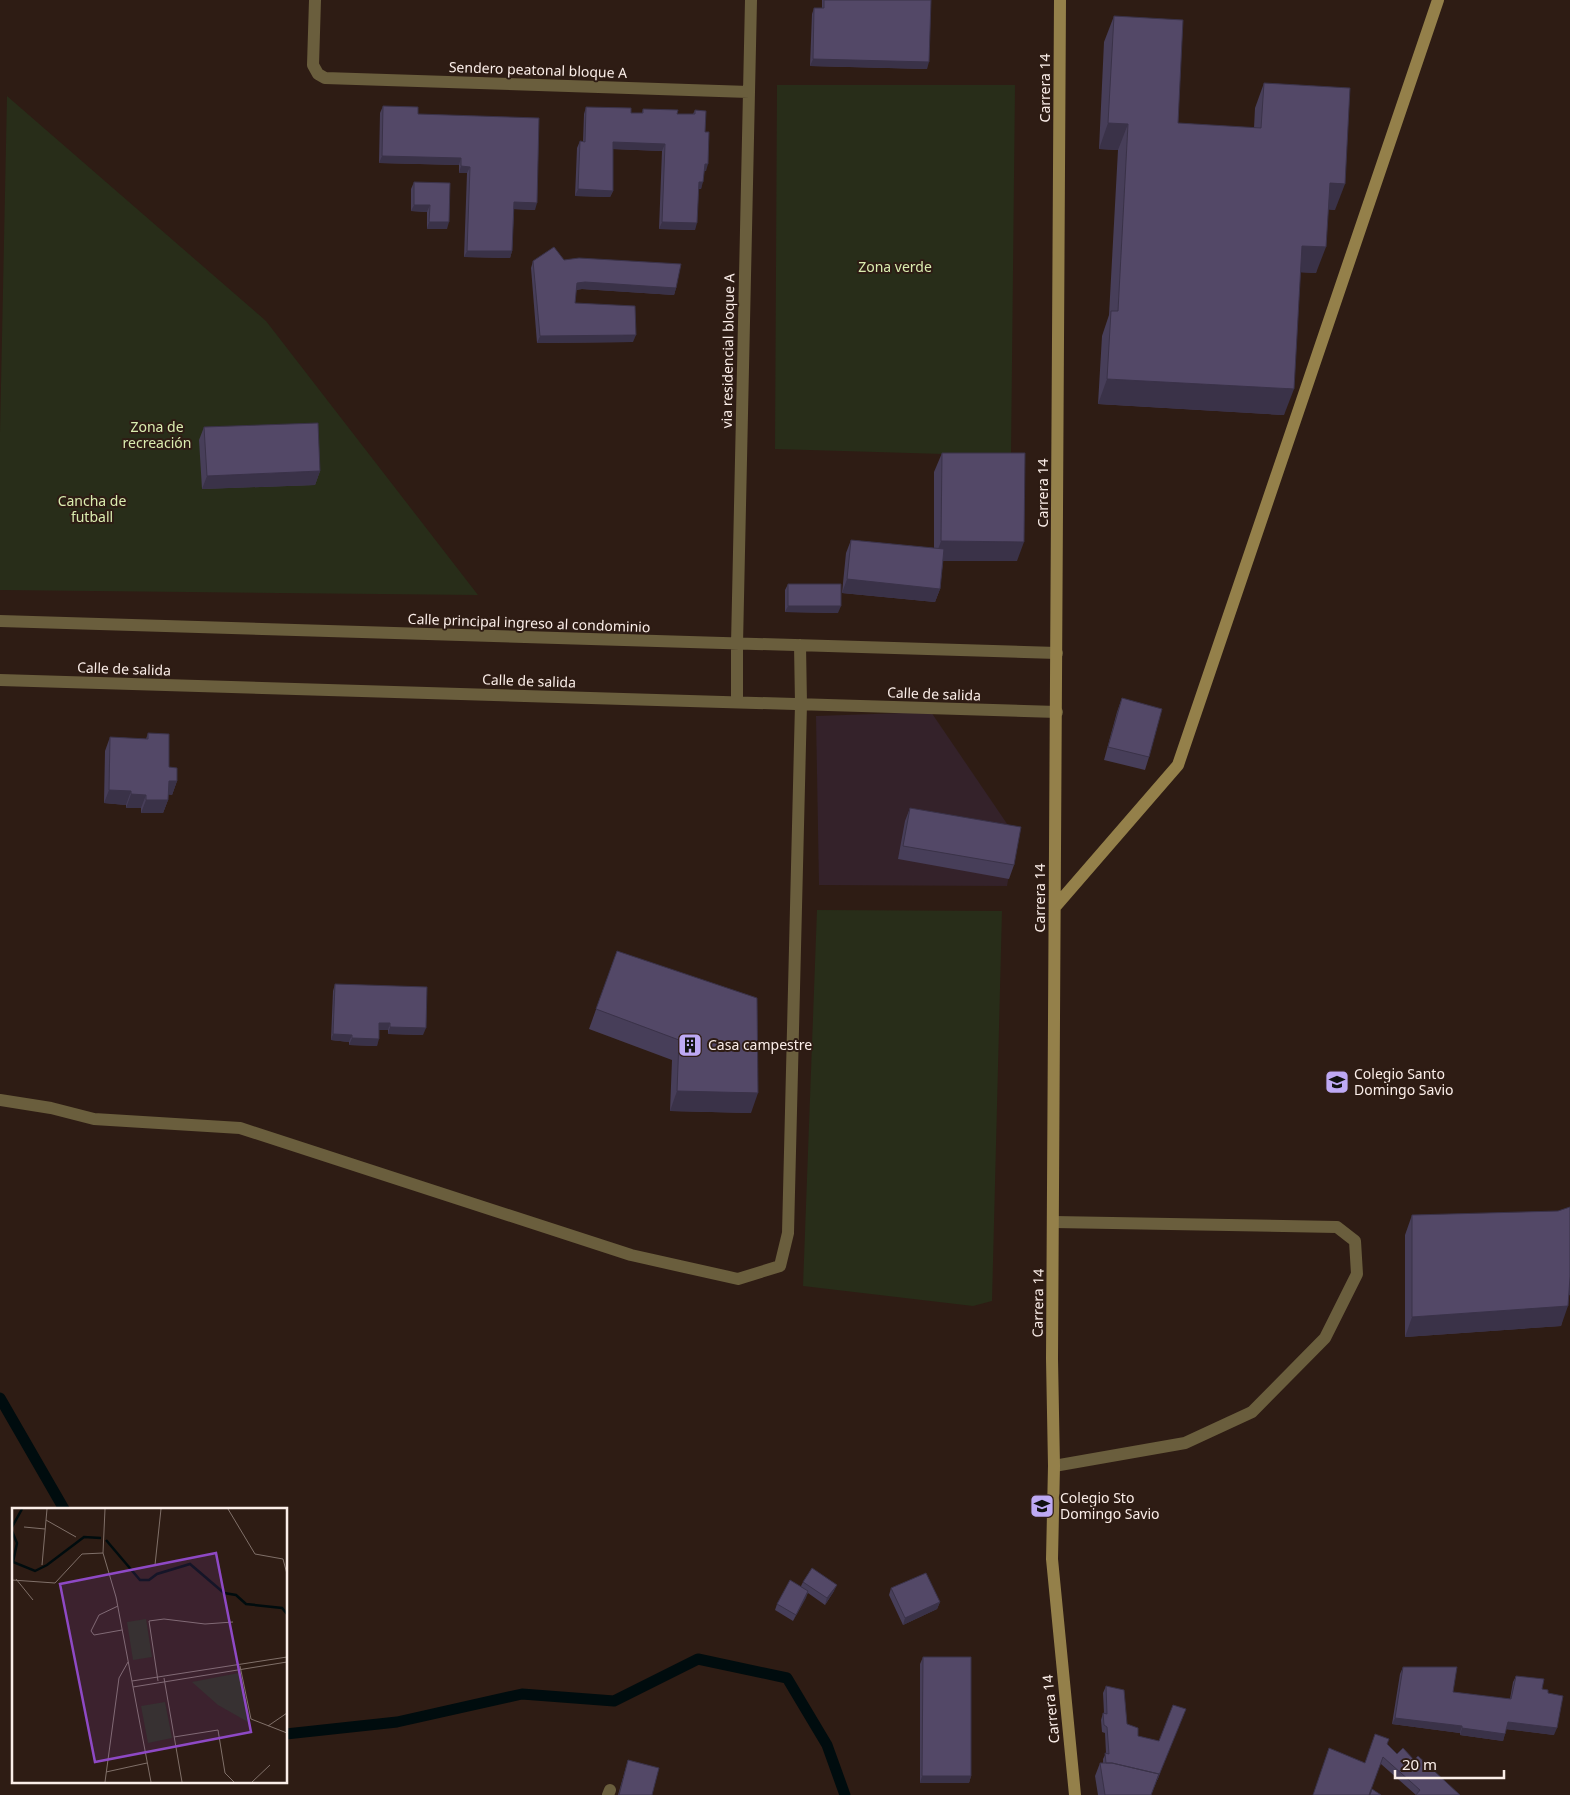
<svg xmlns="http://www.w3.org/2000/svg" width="1570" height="1795" font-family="'Noto Sans',sans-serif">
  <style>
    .commercial { fill: #34222a }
    .green { fill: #282d19 }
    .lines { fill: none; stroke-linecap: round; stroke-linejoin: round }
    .stream { stroke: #000c0e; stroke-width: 11 }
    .lane { stroke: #6a5e3d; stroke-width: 12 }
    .street { stroke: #6a5e3d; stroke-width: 12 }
    .secondary { stroke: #94804a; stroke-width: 12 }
    .wall { fill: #473e59 }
    .shaded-wall { fill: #3a3248 }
    .building { fill: #534867; stroke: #3a3248 }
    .labels { text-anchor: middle; stroke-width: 4; stroke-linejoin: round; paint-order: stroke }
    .street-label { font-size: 14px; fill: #fbeee9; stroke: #2e1c14 }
    .park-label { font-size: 14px; fill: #daecaf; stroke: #2e1c14 }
    .poi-label { font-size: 14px; fill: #fbeee9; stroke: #2e1c14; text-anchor: start }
    .inset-river { fill: none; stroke: #000c0e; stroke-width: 2.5 }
    .inset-road { fill: none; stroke: #807069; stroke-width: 1 }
    .view { fill: #8e49c5; fill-opacity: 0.15; stroke: #8e49c5; stroke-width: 2.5 }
    .inset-edge { fill: none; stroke: #fbeee9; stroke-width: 2.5 }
  </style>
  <rect width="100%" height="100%" fill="#2e1c14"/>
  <path class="commercial" d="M931,712l85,125 -9,49 -188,-1 -3,-169z"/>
  <path class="green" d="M777,85h238l-4,371 -236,-7z
    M7,96l259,225 212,274 -478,-5v-156z
    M817,910l185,1 -10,390 -19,5 -170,-20z"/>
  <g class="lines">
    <path class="stream" d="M0,1398l64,111
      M286,1734l111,-12 125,-28 92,7 84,-42 89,19 40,67 18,50"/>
    <path class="lane" d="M315,0l-2,65 5,9 7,4 424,14
      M0,621l1057,32
      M0,680l1057,32
      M737,702v-58l14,-644
      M0,1100l51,8 43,11 146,9 391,127 107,24 42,-13 8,-33 13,-529 -1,-59
      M1054,1222l283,5 18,14 2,33 -32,64 -73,74 -67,31 -131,23"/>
    <path class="street" d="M608,1795l2,-5"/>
    <path class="secondary" d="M1060,0l-8,1359 2,107 -2,93 23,236
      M1055,907l123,-142 260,-765"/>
  </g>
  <path class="wall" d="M822,0h109l-4,69 -117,-3 2,-52 2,-6h8z
    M1114,16l64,107 76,5 1,-20 9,-25 71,127 -7,-1 -12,64 -16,-1 -16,143 -186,-11 4,-68 7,-21 9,-165 -19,-1 5,-107z
    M383,106l35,8 117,96 -21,-1 -2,42 -2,7 -46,-1 3,-84h-8v-8l-80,-2 1,-50z
    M586,107l45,6h11l1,-4 34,5h16l2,-4 10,22 1,39h-2l-3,18h-3l-3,41 -36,-1 3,-78 -49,-2v42l-3,6 -35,-1 2,-48 3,-7 3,1 1,-28z
    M414,182l33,47h-20v-17l-16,-1v-22z
    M564,260l112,28 -2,7 -92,-6 -6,1 -1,13 58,39 -96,1 -6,-75 2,-7z
    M204,427l116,44 -5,14 -113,4 -3,-49z
    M942,453l75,108h-74l-3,28 -5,13 -93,-9 4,-40 5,-13 83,8v-76z
    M788,584l50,29 -53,-1v-22z
    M1122,698l27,59 -4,13 -41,-10 13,-48z
    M148,733l29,48 -5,14 -4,-1v6l-5,13h-22v-5h-15v-3l-22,-2 1,-52 5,-14 36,2z
    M910,808l104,57 -5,14 -111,-20 7,-38z
    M617,951l134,162 -81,-2 2,-51 -83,-31z
    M335,984l88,51 -35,-1v-4h-9l-2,16 -28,-1v-3l-18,-2 2,-49z
    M1412,1215l157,80 -8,31 -156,11v-102z
    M803,1582l31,9 -9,14 -17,-12 -15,28 -18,-11 2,-6 24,-18z
    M891,1588l49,14 -3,7 -34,16 -14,-30z
    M923,1657l48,119 -2,7h-49v-119z
    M1403,1667l50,25 57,7 3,-17 3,-6 26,13 6,4 6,42 -48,-6 -3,12 -43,-6v-2l-68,-9 8,-50z
    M1106,1686l21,38 11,12 21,5 24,-25 -32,79h-53l-3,-19 5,-13h3v-4l3,-6 -1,-20 -3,-1 -1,-12 2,-7h1l-1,-20z
    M1387,1744l10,10 17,6 46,35h-44l-35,-31 -16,-1z
    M628,1760l24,35h-34z"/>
  <path class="shaded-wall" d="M813,59l116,3 -2,7 -117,-3z
    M1108,123l20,1 -10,26 -19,-1z
    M613,142l52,2 -3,7 -51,-2z
    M382,156l79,2 -2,7 -80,-2z
    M705,164h3l-2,7h-4z
    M461,166l9,1 -3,6h-8z
    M699,182h4l-2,7 -5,-1z
    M1330,183l15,1 -10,26 -15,-1z
    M578,189l35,2 -3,6 -35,-1z
    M514,202l23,1 -2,7 -24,-1z
    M414,205h16l-3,7 -16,-1z
    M429,222h20l-2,7h-20z
    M662,222l35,1 -2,7 -36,-1z
    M1302,246l24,1 -10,26 -24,-1z
    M467,251h45l-2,7 -46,-1z
    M585,282l91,6 -2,7 -92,-6 -8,1 3,-7z
    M636,335l-3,7 -96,1 3,-7z
    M1107,379l187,10 -10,26 -186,-11z
    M320,471l-5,14 -113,4 5,-13z
    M941,541l83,1 -7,19h-83z
    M847,579l93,10 -5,13 -93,-9z
    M788,606h53l-3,7 -53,-1z
    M169,781h8l-5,14 -8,-1z
    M109,790l22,1 -5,14 -22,-2z
    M131,794l15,1 -5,13h-15z
    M146,800h22l-5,13h-22z
    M379,1023h11l-2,7h-11z
    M390,1027l36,1 -3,7 -35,-1z
    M333,1034l19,1 -3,7 -18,-2z
    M352,1038l27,1 -2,7 -28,-1z
    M677,1091l81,2 -7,20 -81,-2z
    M1570,1277v18l-7,2z
    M1568,1306l-7,20 -156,11 7,-20z
    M837,1585l-3,6 -9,14 2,-7z
    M808,1591l-2,7 -13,23z
    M940,1602l-3,7 -34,16 2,-7z
    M1395,1718l67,8 -2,7 -68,-9z
    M1508,1722l49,6 -3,7 -49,-6z
    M1462,1728l43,6 -2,7 -43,-6z
    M922,1776h49l-2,7h-49z"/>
  <path class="building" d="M824,0h107l-2,62 -116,-3 1,-51h10z
    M1114,16l69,4 -5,103 83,5 3,-45 86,5 -5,96 -15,-1 -4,64 -24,-1 -8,143 -187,-10 4,-68h7l10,-187 -20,-1z
    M383,106l35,1v7l121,4 -2,85 -23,-1 -2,49h-45l3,-84 -9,-1v-8l-79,-2z
    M586,107l45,1v5h12v-4l35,1 -1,4h18v-4l11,1 -1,21h4l-1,32h-3l-2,18h-4l-2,41 -35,-1 3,-78 -52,-2v49l-35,-2 2,-48 5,1z
    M414,182l36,1 -1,39h-20l1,-17h-16z
    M554,247l10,13 15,-2 102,6 -5,24 -91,-6 -8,1 -2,20 60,3 1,29 -96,1 -7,-75z
    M318,423l2,48 -113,5 -3,-49z
    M942,453h83l-1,89 -83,-1z
    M851,540l93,9 -4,40 -93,-10z
    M788,584h53v22h-53z
    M1122,698l40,11 -13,48 -41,-10z
    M148,733l21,1v33l8,1v13h-8l-1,19h-22v-5l-15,-1v-3l-22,-1 1,-53 38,2z
    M910,808l111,19 -7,38 -111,-19z
    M617,951l140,47 1,95 -81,-2 2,-51 -83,-31z
    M335,984l92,3 -1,41 -36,-1v-4h-11v16l-27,-1v-3l-19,-1z
    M1570,1207v70l-2,29 -156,11v-102l146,-4z
    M812,1568l25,17 -10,13 -24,-16z
    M926,1573l14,29 -35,16 -14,-30z
    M790,1580l18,11 -12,24 -19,-11z
    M923,1657h48v119h-49z
    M1403,1667h54l-4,25 58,7 5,-23 28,3 -2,10 6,1v3l15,3 -6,32 -49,-6 -3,12 -43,-6v-2l-67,-8z
    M1106,1686l18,4 3,34 11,4v8l21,5 14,-36 13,4 -29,71 2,-6 -47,-11h-6l-1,-10 4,1 -2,-27 -3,-2 -1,-12 4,1z
    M1375,1734l14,5 -2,5 10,10 6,-6 11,12 4,-4 42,39h-44l4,-5 -37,-33 -14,38h-56l16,-47 36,15z
    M628,1760l31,8 -7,27h-33z
    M1100,1763h12l47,11 -8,21h-46z
    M1372,1789l9,6h-11z"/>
  <defs>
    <g id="building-square" transform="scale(1.25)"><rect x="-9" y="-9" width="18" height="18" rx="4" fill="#bea9f4" stroke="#2e1c14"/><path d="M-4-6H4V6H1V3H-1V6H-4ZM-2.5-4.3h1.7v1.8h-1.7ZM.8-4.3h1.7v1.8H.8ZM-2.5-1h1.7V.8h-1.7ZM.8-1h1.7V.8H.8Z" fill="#111"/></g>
    <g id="school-square" transform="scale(1.25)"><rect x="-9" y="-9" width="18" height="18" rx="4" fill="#bea9f4" stroke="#2e1c14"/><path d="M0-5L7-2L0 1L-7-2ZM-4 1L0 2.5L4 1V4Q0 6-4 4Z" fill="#111"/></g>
  </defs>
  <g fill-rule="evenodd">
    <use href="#building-square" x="690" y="1045"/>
    <use href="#school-square" x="1337" y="1082"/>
    <use href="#school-square" x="1042" y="1506"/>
  </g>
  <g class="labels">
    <g class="street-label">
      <text transform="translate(538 70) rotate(2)" y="5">Sendero peatonal bloque A</text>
      <text transform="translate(1045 88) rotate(-90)" y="5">Carrera 14</text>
      <text transform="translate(728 351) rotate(-89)" y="5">via residencial bloque A</text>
      <text transform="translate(1043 493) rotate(-90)" y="5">Carrera 14</text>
      <text transform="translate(529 623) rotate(2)" y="5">Calle principal ingreso al condominio</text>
      <text transform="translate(124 669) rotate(2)" y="5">Calle de salida</text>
      <text transform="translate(529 681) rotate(2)" y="5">Calle de salida</text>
      <text transform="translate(934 694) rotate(2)" y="5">Calle de salida</text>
      <text transform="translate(1040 898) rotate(-90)" y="5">Carrera 14</text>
      <text transform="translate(1038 1303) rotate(-89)" y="5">Carrera 14</text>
      <text transform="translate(1051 1709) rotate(-96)" y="5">Carrera 14</text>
    </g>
    <g class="park-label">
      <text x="895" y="272">Zona verde</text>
      <text x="157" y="432">Zona de<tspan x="157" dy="16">recreación</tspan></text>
      <text x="92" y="506">Cancha de<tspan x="92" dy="16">futball</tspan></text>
    </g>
    <g class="poi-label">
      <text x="708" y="1050">Casa campestre</text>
      <text x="1354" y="1079">Colegio Santo<tspan x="1354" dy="16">Domingo Savio</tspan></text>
      <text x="1060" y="1503">Colegio Sto<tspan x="1060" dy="16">Domingo Savio</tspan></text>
    </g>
  </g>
  <g transform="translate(12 1508)">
    <rect width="275" height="275" fill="#2e1c14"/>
    <path d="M134,111l6,38 -19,3 -6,-38zM227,165l9,49 -30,-17 -26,-23zM153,194l7,36 -24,5 -7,-37z" fill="#282d19"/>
    <path class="inset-river" d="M0,19l10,-18M0,23l5,12 -4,19 22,9 12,-6 37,-28 17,1M94,32l34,40h9l8,-6 33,-10 34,29 12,2 10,9 36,4 5,6"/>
    <path class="inset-road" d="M93,1l-2,44 13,44 35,185M216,1l27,45 28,5 4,15M34,12l30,17M12,19l21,2M30,57l5,-56M143,57l6,-56M4,71l17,21M0,72l43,3 27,-29 21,-1M106,98l-19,9 -8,16 3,4 28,-5M228,158l11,53 36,14M152,170l18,104M120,173l155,-24M146,173l-9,-60 15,-2 41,5 28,-2M121,179l154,-25M256,218l19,-13M162,229l44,-7 7,43 9,9M94,264l41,-9M93,274l14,-104 9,-16M240,274l18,-17"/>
    <path class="view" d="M204,45l35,179 -156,30 -35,-178z"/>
    <rect width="275" height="275" class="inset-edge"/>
  </g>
  <path d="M1395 1770v8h109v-8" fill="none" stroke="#fbeee9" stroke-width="2.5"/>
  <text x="1402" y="1770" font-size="15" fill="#fbeee9" stroke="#2e1c14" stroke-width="4" paint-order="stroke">20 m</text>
</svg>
